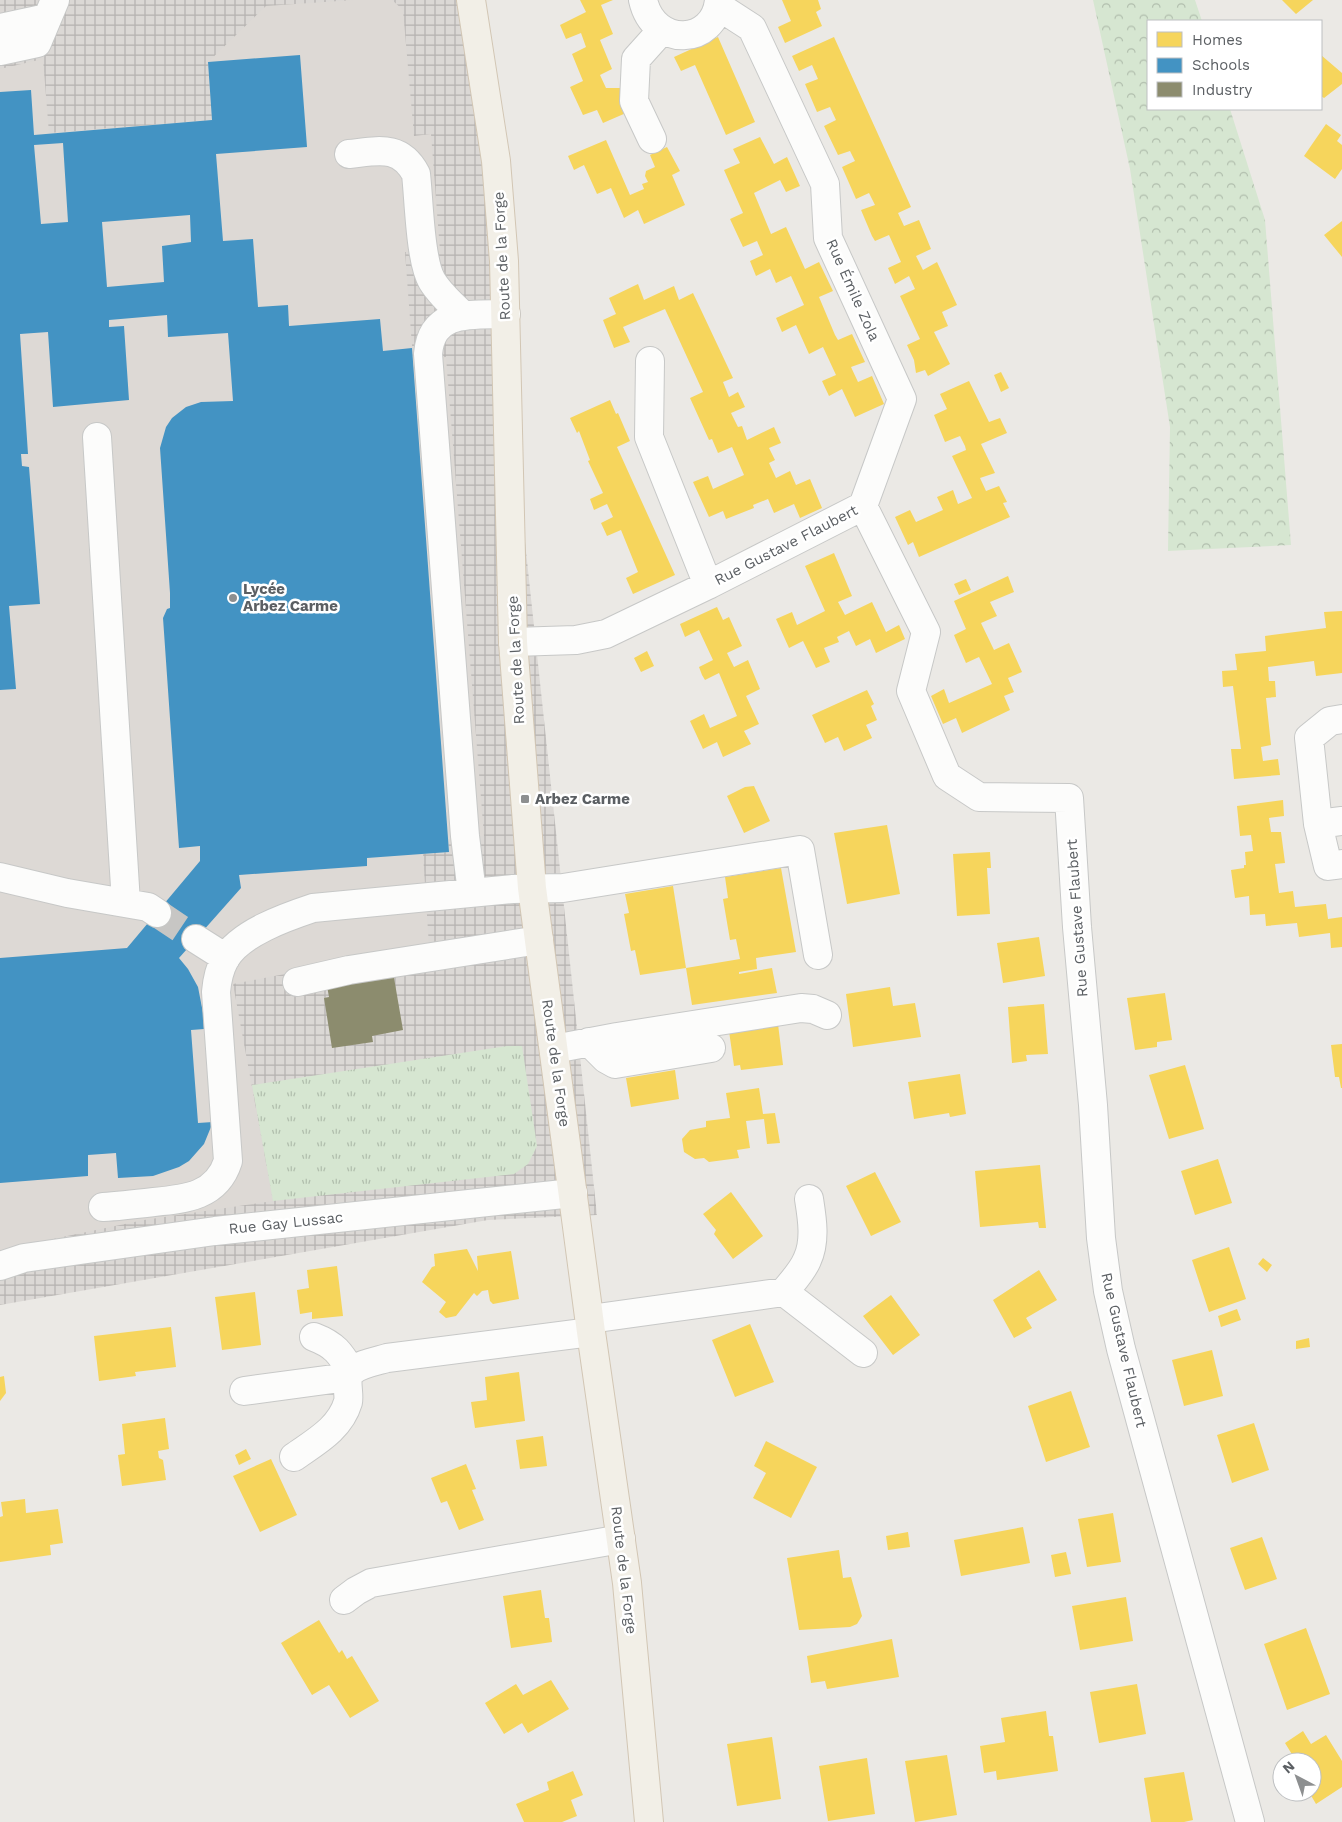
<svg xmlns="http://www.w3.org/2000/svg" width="1342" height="1822" font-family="'Work Sans',sans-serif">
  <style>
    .industrial { fill: url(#industrial-grid) }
    .education { fill: #ddd9d5 }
    .grass { fill: url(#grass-tufts) }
    .forest { fill: url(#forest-crowns) }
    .homes { fill: #f6d55c }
    .schools { fill: #4393c3; fill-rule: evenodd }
    .industry { fill: #8c8c6e }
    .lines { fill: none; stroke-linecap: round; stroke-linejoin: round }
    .minor-tunnel { stroke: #c7c6c4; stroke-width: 28; stroke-dasharray: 28 14; stroke-linecap: butt }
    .minor-casing { stroke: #c7c8c7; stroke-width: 30 }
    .major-casing { stroke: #d2c6b4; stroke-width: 30 }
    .minor { stroke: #fcfcfb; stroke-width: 28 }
    .major { stroke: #f2efe7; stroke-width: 28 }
    .poi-dot { fill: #8d8f90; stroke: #fff; stroke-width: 2 }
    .labels { text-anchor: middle; stroke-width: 5; stroke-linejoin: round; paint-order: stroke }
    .street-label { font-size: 15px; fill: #5b5f63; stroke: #fff }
    .poi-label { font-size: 15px; font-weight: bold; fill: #5b5f63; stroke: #fff; text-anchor: start }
  </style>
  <defs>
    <pattern id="industrial-grid" width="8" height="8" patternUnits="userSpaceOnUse" patternTransform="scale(1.25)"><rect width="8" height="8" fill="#dbd8d5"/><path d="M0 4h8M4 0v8" fill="none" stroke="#b5b2b0"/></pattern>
    <pattern id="grass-tufts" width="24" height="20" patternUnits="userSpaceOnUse" patternTransform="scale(1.25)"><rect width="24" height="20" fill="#d6e6d1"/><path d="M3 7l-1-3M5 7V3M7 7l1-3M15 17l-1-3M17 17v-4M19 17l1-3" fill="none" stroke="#b1bead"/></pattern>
    <pattern id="forest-crowns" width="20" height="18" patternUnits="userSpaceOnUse" patternTransform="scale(1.25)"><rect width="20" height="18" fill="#d6e6d1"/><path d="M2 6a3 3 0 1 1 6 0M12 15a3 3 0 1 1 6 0" fill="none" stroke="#b1bead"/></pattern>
  </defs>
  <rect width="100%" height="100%" fill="#ebe9e5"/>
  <path class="industrial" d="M0,0h467l130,1215 -109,5 -488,85z"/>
  <path class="education" d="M354,0h38l11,10 11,126 17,-2 9,117 -35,1 8,107 33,-2 38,479 -36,3 1,13 -26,2 6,92 -196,38 40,217 -129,19 -144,30v-1181l43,-10 6,74 163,-13 -4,-58 58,-56z"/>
  <path class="grass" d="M507,1046h15l15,100 -9,18 -14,10 -241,27 -21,-116z"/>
  <path class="forest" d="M1093,0h102l7,21h-54v88h82l35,111 26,325 -123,6 2,-124 -40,-258z"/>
  <path class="homes" d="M580,0h33l-12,5 12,29 -13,6 12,29 -12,6 6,13h22l-2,25 -23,10 -6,-13 -14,5 -13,-28 13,-6 -11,-27 14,-7 -5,-14 -15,6 -6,-14 26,-13z
    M782,0h36l3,9 -5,3 6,14 -37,17 -7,-16 13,-6z
    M1282,0h31l-17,14z
    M718,37l37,85 -29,13 -31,-70 -14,6 -7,-14z
    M834,37l77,170 -13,6 6,13 15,-6 12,29 -15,7 7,14 14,-8 20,43 -15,7 6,14 -14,6 16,32 -22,12 -3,-6 -9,3 -2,-13 -7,-15 13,-6 -20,-43 15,-7 -6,-13 -14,8 -7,-16 13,-6 -12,-27 -14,6 -3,-5 -11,-26 14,-5 -6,-12 -13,6 -14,-32 13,-6 -5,-10 -12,4 -14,-29 12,-6 -6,-13 -13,5 -12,-28 13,-5 -6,-14 -13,6 -7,-15z
    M1321,55l21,18v11l-18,14 -3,-2z
    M1326,124l15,11 -4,6 5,4v24l-7,10 -31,-23z
    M760,137l14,27 13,-7 13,29 -14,6 -6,-12 -26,13 17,41 15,-7 19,42 14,-7 14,29 -14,6 16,38 3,5 14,-6 13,28 -14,5 7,15 14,-6 12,28 -29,13 -13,-28 -13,7 -7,-15 14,-6 -13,-28 -14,7 -13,-29 -14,7 -6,-14 28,-13 -13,-29 -15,7 -6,-14 -14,7 -6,-15 13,-6 -6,-14 -14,6 -13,-28 13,-6 -19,-43 16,-7 -7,-14z
    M606,140l24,55 14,-6 -2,-5 6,-2 -3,-6 1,-5 9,-4 -5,-12 17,-8 13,24 -8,4 13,30 -41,19 -6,-14 -14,8 -13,-30 -14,6 -13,-29 -10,5 -6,-14z
    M1342,221v36l-18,-22z
    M638,284l6,16 30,-14 5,14 14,-7 40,85 -10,4 6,15 9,-5 7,15 -14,6 7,14 4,-1 5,14 27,-13 7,16 -12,5 6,12 -6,3 7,15 14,-7 6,14 14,-6 12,29 -22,10 -6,-14 -20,9 -6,-14 -15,6 1,3 -28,11 -3,-8 -14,6 -16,-35 15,-6 5,13 31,-14 -12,-28 -14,6 -6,-14 -3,1 -19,-42 13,-6 -38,-83 -42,18 7,15 -16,6 -11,-28 13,-6 -7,-16z
    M1001,372l8,16 -8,4 -7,-17z
    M969,381l20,41 11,-4 7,15 -26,11 14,29 -15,5 6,13 13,-5 8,16 -4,1 7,14 -91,40 -6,-15 -5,3 -13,-28 15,-7 6,12 27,-12 -6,-13 16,-7 5,14 14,-6 -20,-42 14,-6 -1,-4 -5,-10 -15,6 -11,-27 13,-6 -7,-15z
    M610,400l6,14 2,-1 12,28 -13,6 58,128 -42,19 -7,-16 12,-6 -17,-42 -14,6 -6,-13 12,-6 -6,-13 -13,6 -4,-11 13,-6 -15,-32 2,-1 -11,-29 -2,2 -7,-15z
    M834,553l18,43 -14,6 7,13 27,-13 14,30 13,-7 6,14 -29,14 -6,-14 -14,7 -7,-15 -12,6 2,5 -15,6 6,14 -14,6 -13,-27 -14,7 -13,-29 16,-7 5,13 28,-14 -20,-45z
    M1008,576l6,16 -24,10 7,14 -16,7 13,27 15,-7 13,29 -14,6 6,14 -10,4 6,14 -48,23 -6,-15 -13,6 -12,-28 13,-7 5,14 43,-19 -13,-27 -13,6 -10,-23 -2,-5 12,-6 -12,-28z
    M966,579l5,11 -12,5 -5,-11z
    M717,607l6,13 6,-3 13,29 -15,7 7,14 14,-7 12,29 -14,7 13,28 -15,7 7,13 -28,13 -6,-15 -14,7 -13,-28 14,-7 6,14 27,-12 -18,-43 -14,7 -3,-5 -3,-8 14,-7 -14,-30 -14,7 -5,-13z
    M1342,611v62l-26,3 -2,-15 -46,6 1,14h6l1,16 -10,1 5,47 -10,2 2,14 15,-2 2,16 -46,4 -3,-30h10l-8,-63 -10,1 -1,-16 15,-1 -2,-16 31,-3 -1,-15 61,-8 -2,-16z
    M647,651l7,15 -13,6 -7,-14z
    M867,690l7,14 -3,2 6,14 -11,5 6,13 -28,13 -6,-14 -13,6 -13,-28z
    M754,786l16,35 -26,12 -17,-37 18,-9z
    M1283,800l1,16 -15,2 2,14h10l4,31 -10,1 4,29 14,-2 2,16 31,-3 2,15 14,-2v30l-11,1 -1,-15 -31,4 -2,-14 -31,3 -1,-12 -15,1 -1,-19 -14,2 -4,-28 13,-2v-3h2l-1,-13 8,-1 -2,-16 -11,1 -3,-30z
    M887,825l13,69 -53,10 -13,-71z
    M990,852l1,16h-4l3,46 -33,2 -4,-62z
    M781,868l15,84 -40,6 1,11 -18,3v2l33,-6 5,25 -85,12 -6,-37 54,-9 -4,-20 -6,1 -7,-41 5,-1 -3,-21z
    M673,886l13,82 -46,7 -5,-25 -4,1 -7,-37 5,-1 -4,-19z
    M1039,937l6,39 -42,7 -6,-40z
    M890,987l3,19 22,-3 6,34 -68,10 -7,-53z
    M1165,993l7,47 -15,2v5l-22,3 -8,-52z
    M1044,1004l4,50 -22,1 1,6 -15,2 -4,-56z
    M778,1024l5,41 -42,5 -1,-5 -6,1 -5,-35z
    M1342,1044v44h-1l-2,-11h-4l-4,-32z
    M1185,1065l19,64 -35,10 -20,-64z
    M675,1070l4,29 -48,8 -5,-29z
    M960,1074l6,40 -16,3 -1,-4 -35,6 -6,-37z
    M759,1088l4,26 12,-1 5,30 -13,1 -3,-25 -18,2 4,27 -13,2 2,8 -30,4 -5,-4 -9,1 -11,-7 -2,-13 8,-9 16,-3v-6l24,-3 -4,-25z
    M1218,1159l14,44 -37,12 -14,-44z
    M1040,1165l6,63h-7l-1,-6 -58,5 -5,-56z
    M875,1172l26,50 -30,14 -25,-50z
    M731,1192l32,44 -30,23 -19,-25 2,-4 -13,-16z
    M1229,1247l17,52 -37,13 -17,-52z
    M467,1249l11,22 -1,-15 34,-5 8,48 -26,5 -3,-3 -2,-11 -6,1 -5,5 -3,-3 -18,23 -10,2 -7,-6 7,-10 -24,-20 10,-15 3,-1 -1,-12z
    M1263,1258l9,7 -5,7 -9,-8z
    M337,1266l6,50 -31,3v-7l-12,2 -3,-24 12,-2 -2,-18z
    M1039,1270l18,30 -31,18 6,10 -18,10 -21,-38z
    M255,1292l6,53 -39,5 -7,-53z
    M891,1295l29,40 -27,20 -30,-39z
    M1237,1309l4,11 -20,7 -3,-11z
    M750,1324l24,58 -39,15 -23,-57z
    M171,1327l5,40 -41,5 1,4 -37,5 -5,-45z
    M1309,1338l1,9 -14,2v-8z
    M1212,1350l11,46 -39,10 -12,-46z
    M519,1372l6,49 -50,7 -4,-26 16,-2 -2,-23z
    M4,1376l2,17 -6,8v-24z
    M1071,1391l19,56 -44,15 -18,-56z
    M165,1418l4,31 -11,2 1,7 4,2 3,20 -44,6 -4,-31 7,-1 -3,-30z
    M1254,1423l15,47 -37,13 -15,-48z
    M543,1436l4,30 -27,3 -4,-29z
    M766,1441l51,26 -26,51 -38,-20 13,-25 -12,-7z
    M246,1449l5,10 -12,6 -4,-10z
    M271,1459l26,56 -37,17 -27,-56z
    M466,1464l10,25 -4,1 12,30 -25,10 -12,-29 -6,2 -10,-25z
    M25,1499l1,14 32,-4 5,34 -13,2 1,10 -51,7v-45l3,-1 -2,-14z
    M1113,1513l8,49 -34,5 -9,-48z
    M1023,1527l7,36 -69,13 -7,-36z
    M908,1532l2,15 -22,3 -2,-14z
    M1262,1537l15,42 -32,11 -15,-42z
    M839,1550l4,28 8,-1 11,39 -5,8 -7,3 -51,3 -12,-72z
    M1066,1552l5,22 -16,3 -4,-22z
    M541,1590l4,28h4l3,24 -41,6 -8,-52z
    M1126,1597l7,44 -53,9 -8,-44z
    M319,1620l20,33 3,-3 5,9 5,-3 27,45 -29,17 -21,-33 -17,10 -31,-52z
    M1306,1628l24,66 -43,16 -23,-66z
    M892,1639l7,38 -72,12 -2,-8 -14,2 -4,-27z
    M551,1680l18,29 -41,24 -6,-10 -18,11 -19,-31 31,-19 7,11z
    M1137,1684l9,50 -47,9 -9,-51z
    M1046,1711l3,25h4l5,35 -61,9 -1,-9 -12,2 -4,-27 25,-4 -4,-24z
    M1303,1731l8,13 15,-9 16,26v26l-26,17 -7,-12h3v-30h-21l-2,-3 4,-3 -8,-13z
    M772,1737l9,62 -44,7 -10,-62z
    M947,1755l10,60 -42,7 -10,-61z
    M867,1758l8,56 -47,7 -9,-55z
    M573,1771l10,24 -12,5 6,16 -15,6h-38l-8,-18 33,-14 -2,-8z
    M1184,1772l9,48 -9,2h-33l-7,-44z"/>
  <path class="schools" d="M300,55l7,92 -91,7 7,87 30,-2 5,68 30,-2 1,21 91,-7 3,32 29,-3 37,504 -82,6v8l-128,9 2,13 -62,70 9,11 10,18 5,26 1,16 -13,1 7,93 15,-1 -9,22 -15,17 -10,6 -26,9 -35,2 -2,-25 -28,2v21l-88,7v-225l127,-10 73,-87v-15l-21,2 -16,-230 4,-9 3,-1v-15l-10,-145 6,-21 6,-9 14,-11 15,-5 32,-1 -5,-68 -60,4 -1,-22 -58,5v7l15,-1 5,74 -76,7 -5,-75 -28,2 8,120h-7l1,12 7,1 11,137 -31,2 7,83 -16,1v-598l31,-2 3,45 178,-15 -4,-58zM63,143l5,79 -27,2 -7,-79zM190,215l1,27 -29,4 2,36 -57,5 -5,-65z"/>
  <path class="industry" d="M393,972l10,58 -31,6 1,6 -41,6 -8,-50 5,-1 -2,-11z"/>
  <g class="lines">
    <path class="minor-tunnel" d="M157,913l39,26"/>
    <g class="minor-casing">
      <path id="minor" d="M643,0c11,49 72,45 76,0
        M718,6l34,22 73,156 3,54 74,161 -39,107
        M0,28l47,-10
        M0,51l37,-8 18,-43
        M652,139l-18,-38 2,-42 26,-29
        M349,154c29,-3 51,-10 67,20 3,26 4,87 16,107 8,13 20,24 31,34
        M650,361l-1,76 59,148
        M97,437l29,466
        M513,642l63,-2 30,-6 102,-49 155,-79 63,126 -15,59 36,85 32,21 90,1 8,129 16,178 8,133 7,53 13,58 129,473
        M1342,719l-12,2 -21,17 9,86 10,42 14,-2
        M1318,824l24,-3
        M0,877l67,16 81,14 9,6
        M472,893l-7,-57 -37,-482c4,-45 43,-39 78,-40
        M196,939l30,19
        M297,982l52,-12 190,-30
        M589,1042l17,17 9,5 96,-16
        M554,1049l63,-12 184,-29 12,1 14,6
        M809,1199c3,19 7,42 -2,61 -5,12 -15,22 -23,32l79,61
        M103,1207c17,-1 34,-3 51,-5 32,-3 63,-6 74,-41l-12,-169c1,-12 3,-22 9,-33 15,-26 61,-42 88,-51l200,-19 50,-1 237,-38 18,105
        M0,1266l24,-8 191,-27 358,-38
        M590,1319l194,-27
        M314,1337c21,8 26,16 37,34
        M244,1391l104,-14
        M294,1457c21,-15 46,-28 54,-55 2,-8 -4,-24 3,-30 8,-8 26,-11 36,-14l204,-26
        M344,1600l12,-9 15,-8 250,-44"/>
    </g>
    <g class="major-casing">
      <path id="major" d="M471,0l25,161 8,100 9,381 19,246 59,444 36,251 22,239"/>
    </g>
    <use href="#minor" class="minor"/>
    <use href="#major" class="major"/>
  </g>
  <g class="poi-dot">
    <circle cx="233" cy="598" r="5"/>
    <rect x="520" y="794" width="10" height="10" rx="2.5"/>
  </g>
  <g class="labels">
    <g class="street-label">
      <text transform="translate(502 256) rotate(-93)" y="5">Route de la Forge</text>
      <text transform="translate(853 290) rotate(66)" y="5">Rue Émile Zola</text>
      <text transform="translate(786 545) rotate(-27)" y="5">Rue Gustave Flaubert</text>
      <text transform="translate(516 660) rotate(-93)" y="5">Route de la Forge</text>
      <text transform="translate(1077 918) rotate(-94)" y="5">Rue Gustave Flaubert</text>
      <text transform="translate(556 1063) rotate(82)" y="5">Route de la Forge</text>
      <text transform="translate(286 1223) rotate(-6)" y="5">Rue Gay Lussac</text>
      <text transform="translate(1124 1350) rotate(77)" y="5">Rue Gustave Flaubert</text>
      <text transform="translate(624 1570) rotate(83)" y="5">Route de la Forge</text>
    </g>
    <g class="poi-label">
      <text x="243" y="594">Lycée<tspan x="243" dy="17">Arbez Carme</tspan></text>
      <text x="535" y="804">Arbez Carme</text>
    </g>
  </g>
  <rect x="1147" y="20" width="175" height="90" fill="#ffffff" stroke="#bdbfc1"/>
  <rect x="1157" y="32" width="25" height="15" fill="#f6d55c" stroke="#bdbfc1"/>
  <text x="1192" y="45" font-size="15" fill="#5b5f63">Homes</text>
  <rect x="1157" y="58" width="25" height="15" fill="#4393c3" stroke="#bdbfc1"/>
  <text x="1192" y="70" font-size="15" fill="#5b5f63">Schools</text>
  <rect x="1157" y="82" width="25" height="15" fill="#8c8c6e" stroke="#bdbfc1"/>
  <text x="1192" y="95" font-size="15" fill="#5b5f63">Industry</text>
  <g transform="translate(1297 1777) rotate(319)"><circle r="24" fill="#ffffff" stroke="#bdbfc1"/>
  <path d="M0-4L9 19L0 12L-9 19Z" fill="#8d8f90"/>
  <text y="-8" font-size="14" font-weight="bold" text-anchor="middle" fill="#5b5f63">N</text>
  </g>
</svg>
